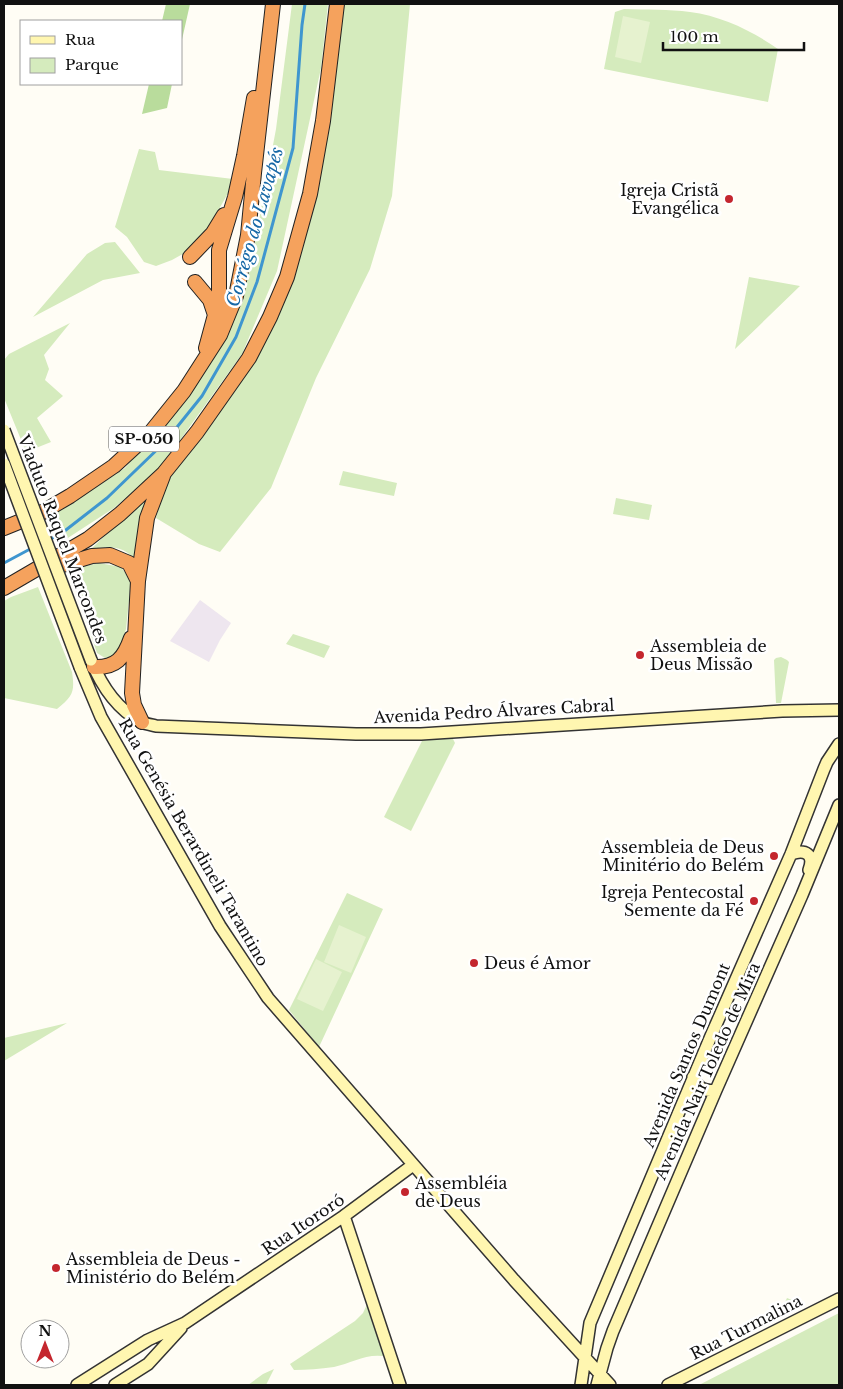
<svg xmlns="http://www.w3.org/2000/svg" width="843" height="1389" font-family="'Libre Baskerville',serif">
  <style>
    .industrial { fill: #eee6ef }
    .green { fill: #d5ebbd }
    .forest { fill: #b9dc9c }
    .pitch { fill: #e6f2cf }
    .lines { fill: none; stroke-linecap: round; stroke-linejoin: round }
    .stream { stroke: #3f96cf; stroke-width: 3 }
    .secondary-casing { stroke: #333; stroke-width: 14 }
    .highway-casing { stroke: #222; stroke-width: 16 }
    .secondary { stroke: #fff6b0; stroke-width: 11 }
    .highway { stroke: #f5a25d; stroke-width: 14 }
    .secondary-bridge-casing { stroke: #333; stroke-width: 14; stroke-linecap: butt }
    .secondary-bridge { stroke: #fff6b0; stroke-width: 11 }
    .poi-dot { fill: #c4262e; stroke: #fff; stroke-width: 2 }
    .labels { text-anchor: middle; stroke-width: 5; stroke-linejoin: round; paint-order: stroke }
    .shield { fill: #fff; stroke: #585858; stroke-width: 1 }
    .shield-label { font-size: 15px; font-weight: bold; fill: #111 }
    .poi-label { font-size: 16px; fill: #111; stroke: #fff; text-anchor: start }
    .street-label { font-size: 16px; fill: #111; stroke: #fff }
    .water-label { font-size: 18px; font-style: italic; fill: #1768a6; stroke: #fff }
  </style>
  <rect width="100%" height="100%" fill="#fffdf5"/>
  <path class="industrial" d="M200,600l31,23 -11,17 -11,22 -39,-21z"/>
  <path class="green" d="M292,4h36l-7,64 -44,203 -35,83 -82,114 -46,40 -57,37 -8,-27 76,-50 64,-75 51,-91 11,-39 25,-134z
    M344,4h66l-18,192 -22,73 -54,109 -45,110 -51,64 -21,-8 -43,-26 10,-37 37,-44 50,-75 36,-86 45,-199z
    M624,9c22,1 45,0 66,3 32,4 62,19 88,37l-10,53 -164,-33 11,-57z
    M139,149l16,3 4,18 74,9 -2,9 -21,37 -22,26 -16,9 -16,6 -12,-4 -17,-25 -12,-10z
    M115,242l25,31 -37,7 -70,37 54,-63 18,-11z
    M749,277l51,9 -65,63z
    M70,323l-26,32 5,14 -4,11 18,16 -26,22 14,24 -25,10 -22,-54v-38l5,-6z
    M343,471l54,12 -3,13 -55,-11z
    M145,497l-8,65c-14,-17 -25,-16 -46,-13z
    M616,498l36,7 -3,15 -36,-6z
    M99,563l22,4 10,14 -5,48 -8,26 -13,3 -8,-5 -28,-82 12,-4z
    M38,587l34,85c3,20 1,24 -15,37l-53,-11v-97l7,-4z
    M293,634l37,12 -6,12 -38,-14z
    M781,657l6,3 2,2 -8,41h-5l-2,-43 2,-2z
    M424,737l29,2 2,4 -44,88 -27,-14z
    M347,893l36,16 -64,138 -30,-37z
    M67,1023l-63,38v-23z
    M787,1298l17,7 -26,12z
    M369,1300l19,57c-20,-5 -36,6 -54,10 -14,2 -27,3 -40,3l-4,-6 65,-43 8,-8z
    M839,1313v72h-140z
    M274,1369l-8,16h-18l15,-11z"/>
  <path class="forest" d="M166,4h24l-9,40v-23h-19z
    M149,84h23l-5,24 -25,6z"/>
  <path class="pitch" d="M623,16l27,6 -9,41 -26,-6z
    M339,925l27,12 -15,36 -27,-11z
    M316,959l26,13 -19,39 -26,-12z"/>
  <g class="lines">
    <path class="stream" d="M49,540l13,-7 45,-35 58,-56 37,-46 34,-59 21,-55 36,-134 9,-123 3,-21
      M4,563l28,-15"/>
    <g class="secondary-casing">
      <path id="secondary" d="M91,660c10,25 26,49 50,62 5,2 11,3 15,4l200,8h65l361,-23 57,-1
        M80,667l21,50 119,209 48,72 246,282 96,105
        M791,854c14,-5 24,0 18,16
        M693,1077c5,11 11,15 23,13
        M344,1216l56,169
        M77,1385l71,-45 37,-17 159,-107 69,-51
        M115,1385l33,-21 33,-36
        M581,1385l9,-62 121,-287 80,-182 33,-85 3,-7 12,-18
        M597,1385l10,-37 6,-17 103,-241 86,-195 37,-90
        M668,1385l171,-86"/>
    </g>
    <g class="highway-casing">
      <path id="highway" d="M190,257l23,-24 11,-18
        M195,282l15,18 5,15
        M206,348l13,-48v-50l16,-53 9,-41 10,-58
        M4,528l37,-15 29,-17 44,-30 37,-34 33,-41 36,-56 16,-39 12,-61 6,-62 19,-169
        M49,569l43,-13 18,-1 19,8 9,18
        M4,588l84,-49 32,-25 44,-41 33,-41 52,-74 21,-41 17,-40 23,-83 13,-73 14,-117
        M94,667c22,1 30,-9 37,-29
        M142,722l-8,-17 -2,-12 6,-112 9,-63 16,-42"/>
    </g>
    <use href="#secondary" class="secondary"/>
    <use href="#highway" class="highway"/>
    <g class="secondary-bridge-casing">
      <path id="secondary-bridge" d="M4,430l87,230
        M4,464l76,203"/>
    </g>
    <use href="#secondary-bridge" class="secondary-bridge"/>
  </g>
  <g class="poi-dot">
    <circle cx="729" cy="199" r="5"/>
    <circle cx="640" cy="655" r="5"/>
    <circle cx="774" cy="856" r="5"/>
    <circle cx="754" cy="901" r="5"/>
    <circle cx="474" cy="963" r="5"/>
    <circle cx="405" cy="1192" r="5"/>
    <circle cx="56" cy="1268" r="5"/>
  </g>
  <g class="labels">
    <rect class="shield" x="109" y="426.5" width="70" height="25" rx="4"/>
    <g class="shield-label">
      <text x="144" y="444">SP-050</text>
    </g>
    <g class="poi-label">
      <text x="719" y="196" text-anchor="end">Igreja Cristã<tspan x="719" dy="18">Evangélica</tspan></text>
      <text x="650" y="652">Assembleia de<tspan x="650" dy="18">Deus Missão</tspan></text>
      <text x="764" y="853" text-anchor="end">Assembleia de Deus<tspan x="764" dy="18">Minitério do Belém</tspan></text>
      <text x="744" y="898" text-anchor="end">Igreja Pentecostal<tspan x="744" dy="18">Semente da Fé</tspan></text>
      <text x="484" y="969">Deus é Amor</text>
      <text x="415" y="1189">Assembléia<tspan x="415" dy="18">de Deus</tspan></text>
      <text x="66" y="1265">Assembleia de Deus -<tspan x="66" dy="18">Ministério do Belém</tspan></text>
    </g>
    <g class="street-label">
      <text transform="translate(63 539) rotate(69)" y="6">Viaduto Raquel Marcondes</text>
      <text transform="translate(494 711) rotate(-3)" y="6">Avenida Pedro Álvares Cabral</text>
      <text transform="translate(194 842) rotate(60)" y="6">Rua Genésia Berardineli Tarantino</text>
      <text transform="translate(686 1055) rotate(-67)" y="6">Avenida Santos Dumont</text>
      <text transform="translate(707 1071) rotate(-66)" y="6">Avenida Nair Toledo de Mira</text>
      <text transform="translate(303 1224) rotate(-34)" y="6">Rua Itororó</text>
      <text transform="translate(746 1327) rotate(-27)" y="6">Rua Turmalina</text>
    </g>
    <g class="water-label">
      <text transform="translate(255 227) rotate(-74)" y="6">Corrégo do Lavapés</text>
    </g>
  </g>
  <rect width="843" height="1389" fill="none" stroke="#111111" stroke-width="10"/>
  <rect x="20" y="20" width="162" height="65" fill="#ffffff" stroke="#a0a0a0"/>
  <rect x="30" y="36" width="25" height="8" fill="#fff6b0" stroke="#a0a0a0"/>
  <text x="65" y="45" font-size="15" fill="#111111">Rua</text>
  <rect x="30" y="58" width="25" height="15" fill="#d5ebbd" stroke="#a0a0a0"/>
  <text x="65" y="70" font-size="15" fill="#111111">Parque</text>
  <g transform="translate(45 1344)"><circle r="24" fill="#ffffff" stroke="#a0a0a0"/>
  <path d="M0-4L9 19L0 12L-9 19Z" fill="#c4262e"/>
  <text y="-8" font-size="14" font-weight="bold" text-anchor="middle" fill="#111111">N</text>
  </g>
  <path d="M663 42v8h141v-8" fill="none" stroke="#111111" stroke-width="2.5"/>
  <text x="670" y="42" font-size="15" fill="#111111" stroke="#ffffff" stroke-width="4" paint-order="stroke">100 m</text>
</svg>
